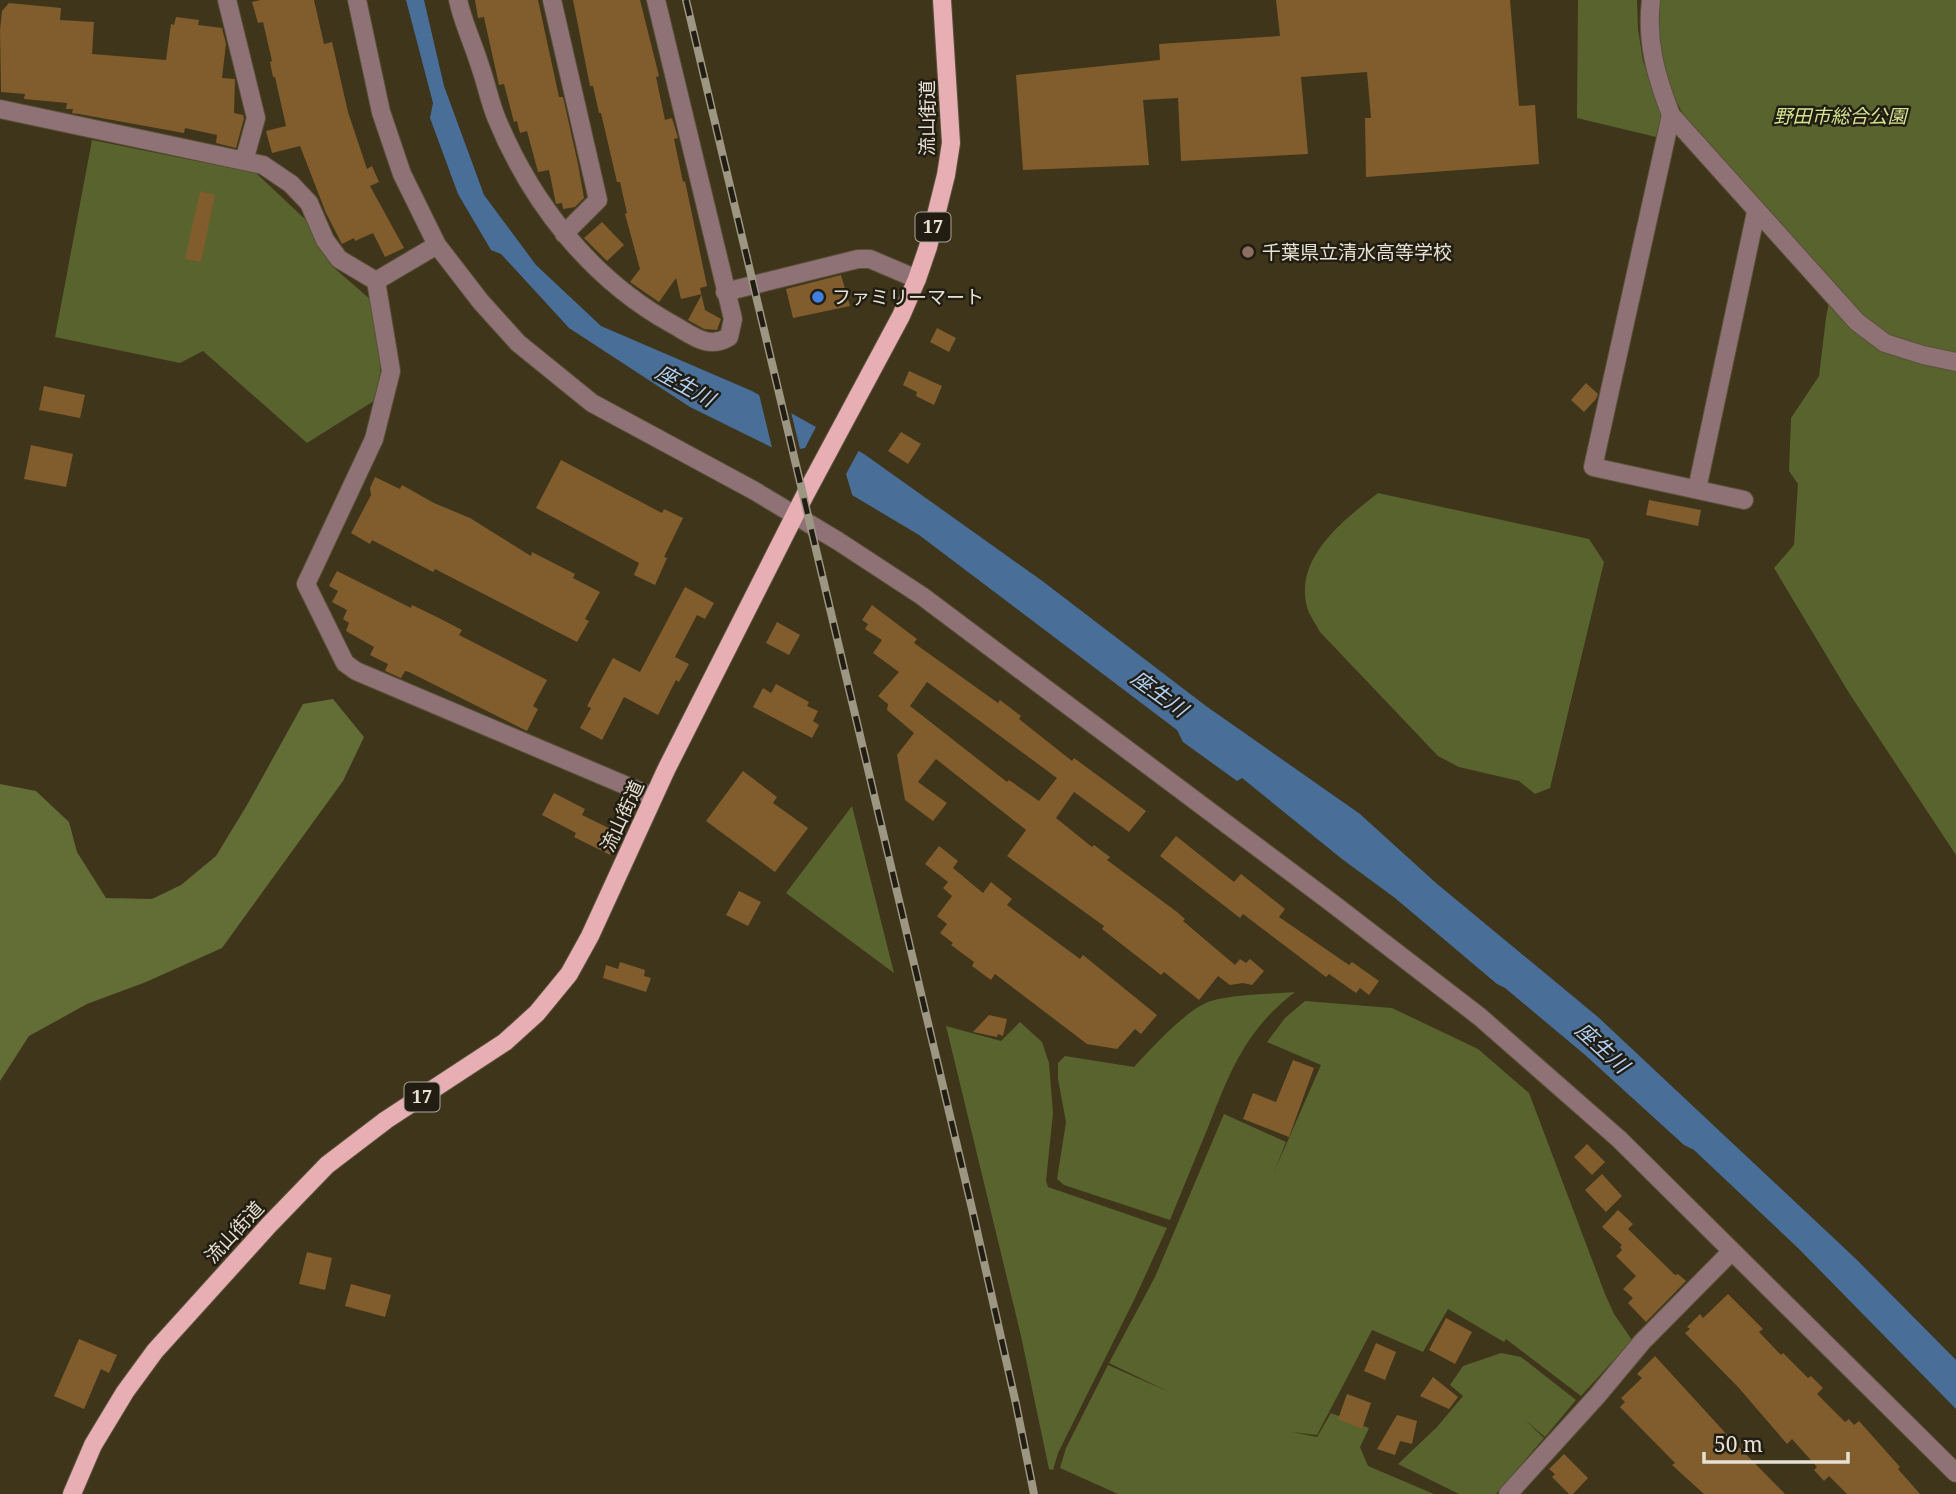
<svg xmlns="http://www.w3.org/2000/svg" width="1956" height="1494" font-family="'Noto Serif','Noto Sans JP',serif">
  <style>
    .green { fill: #59632d }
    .forest { fill: #636d36 }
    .water { fill: #496e98 }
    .pier { fill: #3e351b }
    .building { fill: #815d2d; fill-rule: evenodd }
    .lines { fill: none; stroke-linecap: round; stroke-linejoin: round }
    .minor-casing { stroke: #595138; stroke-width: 20 }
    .major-casing { stroke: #595138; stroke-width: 20 }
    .minor { stroke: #8f7275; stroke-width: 18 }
    .major { stroke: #e7aeb4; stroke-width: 18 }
    .rail-casing { stroke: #9d9682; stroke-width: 8 }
    .rail { stroke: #211d12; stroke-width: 5; stroke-dasharray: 16; stroke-linecap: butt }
    .education-dot { fill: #8d6e63; stroke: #211d12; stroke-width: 2.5 }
    .shop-dot { fill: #3f7fe0; stroke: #211d12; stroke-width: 2.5 }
    .labels { text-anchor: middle; stroke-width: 5; stroke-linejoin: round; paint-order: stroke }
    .shield { fill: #211d12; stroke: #aba698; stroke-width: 2 }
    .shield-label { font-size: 18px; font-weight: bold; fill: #e6e1d2 }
    .park-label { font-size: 19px; font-style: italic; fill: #d4e590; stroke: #211d12 }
    .street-label { font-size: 19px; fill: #e6e1d2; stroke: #211d12 }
    .poi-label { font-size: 19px; fill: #e6e1d2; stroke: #211d12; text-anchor: start }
    .water-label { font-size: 21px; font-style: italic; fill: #b1d2f9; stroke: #211d12 }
  </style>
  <rect width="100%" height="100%" fill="#3e351b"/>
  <path class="green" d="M1578,0h59l1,29 5,32 20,49 -7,27 -79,-19z
    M1658,0h298v855l-107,-162 -75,-125 20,-23 4,-61 -9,-13 2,-53 28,-42 7,-58 7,-37 -148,-163 -18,-34 -10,-37z
    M92,140l164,33 51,48 25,45 39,34 10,63 -4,36 -70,44 -104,-92 -23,12 -125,-26z
    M1378,493l211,46 15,23 -54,226 -15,6 -16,-13 -60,-14 -21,-11 -118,-124c-4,-8 -11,-17 -13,-25 -13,-50 37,-87 71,-114z
    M852,806l42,167 -108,-80z
    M1295,992c-49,38 -64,77 -86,133 -13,32 -26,63 -39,95l-106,-35 -7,-6 9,-57 -8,-43v-16l7,-7 69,11c17,-18 51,-56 74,-65 21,-8 63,-8 87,-10z
    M1305,1001l87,7 86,41 51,44 76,201 9,20 18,26 -51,56 -75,-57 -2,3 -56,-33 -25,43 -51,-22 -55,105 -25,-3 25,5 14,-24 38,15 -9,19 8,19 66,28h-316l-58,-26 6,-20 42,-83 61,27 -60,-29 46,-86 69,-163 62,28 -12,30 47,-107 -54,-23 18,-24z
    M1020,1022l22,20 7,21 4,50 -7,68 2,6 119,41 -32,70 -77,155 -5,17 -4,-1 -28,-133 -75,-310 55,15z
    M1501,1353l20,4 55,43 -31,37 -21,-18 20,19 -48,56h-37l-61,-30 39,-37 26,-31 -13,-11 13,-19z"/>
  <path class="forest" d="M333,699l31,38 -21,44 -121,167 -76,34 -59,22 -58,32 -29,45v-297l36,7 33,31 8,30 29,46 46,1 29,-14 35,-29 31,-51 56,-101z"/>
  <path class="water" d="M406,0h18l20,86 40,109 52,70 65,61 151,65 112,63 177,126 165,126 154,108 76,69 162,134 258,242 100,101v49l-158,-161 -104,-98 -10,-5 -100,-91 -79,-66 -8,-4 -102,-86 -53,-39 -100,-81 -5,3 -54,-39 -6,-12 -258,-195 -144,-86 -85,-42 -121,-79 -68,-74 -10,-4 -33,-56 -28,-76 3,-15z"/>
  <path class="pier" d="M758,390l32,18 10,41 5,-1 12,-23 42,25 -13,24 8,27 -81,-49z"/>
  <path class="building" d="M261,0h53l10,44 8,-2 16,70 19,57 5,-3 7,16 -9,4 34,62 -19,9 -12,-24 -18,8 -1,-3 -12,6 -16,-31 -26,-67 -28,7 -6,-22 20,-5 -11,-49h-2l-3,-15 2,-1 -9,-39 -5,1 -6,-21z
    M475,0h63l21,97h4l15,67 6,34 -9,9 -12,2 -1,-6 -6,1 -7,-34 -11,2 -11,-41 -7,2 -3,-12 -3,1 -10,-38 -5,1 -14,-63 -1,-5 -6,1z
    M573,0h67l19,76 -3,1 9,43 7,-2 6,20 -4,1 9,43 2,-1 22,105 -7,2 5,22 16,9 -4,11 -13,-1 -16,-9 14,-26 -21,5 -5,-21 -17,24 -29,-20 10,-13 -15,-55 2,-1 -7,-31h-3l-16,-69h-2l-6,-27h-3z
    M1276,0h234l9,106 16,-1 4,59 -173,13 -1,-59h6l-4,-46 -66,5 7,77 -127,7 -3,-63 -35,2 6,65 -126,5 -7,-95 144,-15 -1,-16 121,-8z
    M9,3l52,5 -1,12 34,2 -2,32 74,6 5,-36 3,1 2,-8 23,3 -1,5 24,3 4,16 -4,34 13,1 -1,34 9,2 1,3 -8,30 -20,-5 1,-8 -32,-7 -1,5 -105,-19 -7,-1 1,-4h-7l1,-6 -43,-4 1,-5 -24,-2 -1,-62 2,-19z
    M200,191l15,4 -14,67 -16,-3z
    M602,222l22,23 -17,16 -23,-23z
    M841,275l9,31 -57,12 -7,-29z
    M937,328l19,10 -7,14 -19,-10z
    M909,371l33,15 -8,19 -18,-9 1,-4 -14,-7z
    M1586,383l12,11 -2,5 -12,13 -13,-12z
    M44,386l41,9 -5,23 -41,-8z
    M901,432l20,12 -13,20 -20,-13z
    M31,445l42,9 -7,33 -42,-8z
    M561,460l101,53 2,-4 19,9 -19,39 3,1 -12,27 -21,-10 5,-12 -103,-55z
    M375,477l25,12 2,-4 32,18 36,15 61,38 1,-4 43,22 -2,4 27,14 -15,27 4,2 -12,21 -142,-73 -2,3 -61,-32 -2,4 -19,-11 20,-38 -1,-7z
    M1649,500l52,10 -3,16 -52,-11z
    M337,571l74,37 1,-3 27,13 23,12 -3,5 88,45 -14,26 5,3 -11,22 -118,-59 -4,-1 -4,7 -16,-7 3,-7 -18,-9 4,-8 -28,-16 3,-8 -6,-4 4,-9 -15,-8 6,-11 -9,-5z
    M685,587l29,16 -9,16 -8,-4 -22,42 14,7 -10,18 -3,-2 -18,35 -34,-18 -22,43 -22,-12 11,-20 -4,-2 26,-48 27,14z
    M872,605l45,34 -3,4 84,60 2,-3 21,16 -2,3 53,42 2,-3 72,53 -17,21 -55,-40 -18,26 36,29 2,-2 16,12 -3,3 70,52 8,7 -2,2 52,44 5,-6 6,4 4,-4 14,12 -12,14 -9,-2 -13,2 -12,-9 -19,24 -35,-28 -3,3 -59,-46 2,-3 -97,-70 19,-26 -90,-71 -18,23 29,21 -14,18 -28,-21 -8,-45 17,-22 -27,-23 1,-6 -10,-8 21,-24 -26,-19 9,-13 -17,-11 3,-5 -6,-4zM927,682l130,96 -18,23 -30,-21 -2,2 -97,-76z
    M777,622l23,13 -11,20 -23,-12z
    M776,684l33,18 -2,4 11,5 -5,10 6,4 -7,13 -59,-31 10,-19 8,5z
    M743,771l34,26 -4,6 35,25 -33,44 -69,-51z
    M554,793l31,16 -3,6 39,19 -11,21 -36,-18 2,-4 -34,-18z
    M1176,836l58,46 7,-8 44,35 -6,8 70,48 3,-3 27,19 -10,14 -9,-7 -4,5 -27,-19 -3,3 -83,-63 -3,4 -80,-62z
    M939,846l19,15 -5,7 30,25 8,-11 21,17 -5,6 73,54 3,-4 74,60 -16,19 -6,-5 -18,20 -30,-5 -92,-70 -4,6 -19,-14 2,-4 -23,-17 2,-2 -13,-10 7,-9 -10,-8 15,-20 -9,-8 5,-6 -23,-18z
    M739,891l22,11 -13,24 -22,-11z
    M620,962l25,8 -1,6 7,2 -5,14 -43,-14 3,-13 12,4z
    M989,1015l18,4 -4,17 -5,-2 -1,3 -24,-5z
    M1293,1060l21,8 -25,69 -46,-18 10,-26 23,9z
    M1587,1144l18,18 -13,13 -18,-18z
    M1602,1174l20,22 -16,16 -21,-22z
    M1618,1210l15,14 -5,5 47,46 3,-1 8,7 -40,41 -18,-19 5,-5 -10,-9 13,-13 -20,-20 6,-6 -2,-3 2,-2 -20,-18z
    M307,1252l25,6 -7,32 -26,-6z
    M351,1284l40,11 -6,22 -40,-11z
    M1728,1294l35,35 -4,3 22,23 2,-2 25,25 3,-2 12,12 -6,6 28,28 4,-3 5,6 5,-4 41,46 -2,2 22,25h-73l-18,-18 -5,5 -10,-11 3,-3 -25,-28 -5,5 -49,-57 -53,-54 5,-4 -3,-2 13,-13 3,4z
    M1446,1318l26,14 -17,32 -26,-14z
    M79,1339l38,16 -8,18 -8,-4 -17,40 -30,-13z
    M1376,1343l20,9 -11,28 -21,-9z
    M1655,1356l75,82 55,56h-81l-32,-29 3,-2 -55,-56 5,-5 -4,-4 21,-20 -5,-4z
    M1433,1377l25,20 -9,12 -29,-13z
    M1347,1394l24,9 -9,26 -24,-10z
    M1397,1415l20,6 -5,23 -12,-3 -5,14 -18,-6z
    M1564,1454l24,24 -15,16h-4l-17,-17 3,-3 -6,-5z"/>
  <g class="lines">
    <g class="minor-casing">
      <path id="minor" d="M227,0l29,118 -12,43
        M357,0l24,112 21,62 35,71 44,57 37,41 74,60 161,87 85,51 84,55 410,307 148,114 139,122 337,334
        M458,0c5,23 15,43 22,66 6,16 9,34 16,51 35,86 95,162 176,207 20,11 36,26 57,13l4,-18 -77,-319
        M552,0l46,200 -34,34
        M1651,0c-5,42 5,76 20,115l186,207 28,21 38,12 33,7
        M0,109l263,56 28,19 18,19 16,37 14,19 37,22 15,90 -17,68 -68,145 39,79 11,8 297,126
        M1671,115l-78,352 151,33
        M376,281l61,-36
        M725,292l133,-33h12l47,20
        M1697,489l59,-277
        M1508,1494l89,-98 45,-54 89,-90"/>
    </g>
    <g class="major-casing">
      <path id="major" d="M72,1494l21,-49 32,-53 30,-41 114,-126 58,-60 59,-45 119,-78 32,-29 32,-39 21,-38 76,-166 139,-275 96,-179 16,-37 11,-32 18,-72 5,-32 -9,-143"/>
    </g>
    <use href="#minor" class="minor"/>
    <use href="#major" class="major"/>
    <g class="rail-casing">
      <path id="rail" d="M686,0l287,1213 43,191 18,90"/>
    </g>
    <use href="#rail" class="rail"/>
  </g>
  <circle class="education-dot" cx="1248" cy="252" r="7"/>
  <circle class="shop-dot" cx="818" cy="297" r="7"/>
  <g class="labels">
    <g class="shield">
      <rect x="915.5" y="212.5" width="35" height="29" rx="5"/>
      <rect x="404.5" y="1082.5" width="35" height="29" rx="5"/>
    </g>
    <g class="shield-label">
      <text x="933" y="233">17</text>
      <text x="422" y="1103">17</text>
    </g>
    <g class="park-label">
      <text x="1840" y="123">野田市総合公園</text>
    </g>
    <g class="street-label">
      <text transform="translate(927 118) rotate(-90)" y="7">流山街道</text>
      <text transform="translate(622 816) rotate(-65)" y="7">流山街道</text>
      <text transform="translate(234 1232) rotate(-47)" y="7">流山街道</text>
    </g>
    <g class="poi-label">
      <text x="1262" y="259">千葉県立清水高等学校</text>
      <text x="832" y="304">ファミリーマート</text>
    </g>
    <g class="water-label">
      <text transform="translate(685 386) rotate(29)" y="7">座生川</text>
      <text transform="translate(1159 694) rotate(36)" y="7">座生川</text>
      <text transform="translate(1602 1048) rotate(42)" y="7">座生川</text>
    </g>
  </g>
  <path d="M1704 1452v10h144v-10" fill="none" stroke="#e6e1d2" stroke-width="3.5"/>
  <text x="1714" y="1452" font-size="21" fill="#e6e1d2" stroke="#211d12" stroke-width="5" paint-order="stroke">50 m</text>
</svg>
